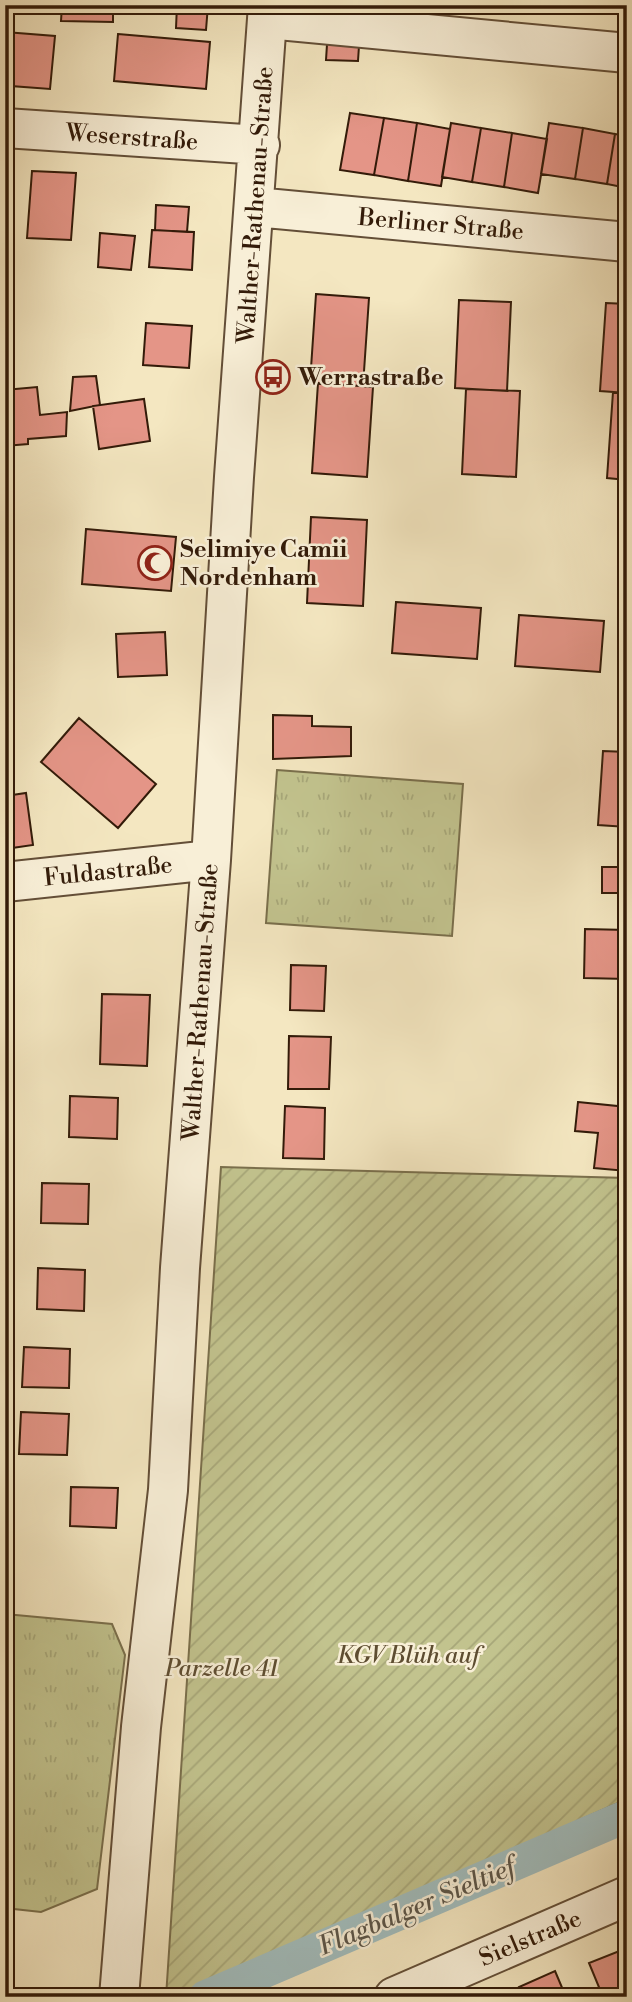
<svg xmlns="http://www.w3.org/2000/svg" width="632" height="2002" font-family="'Libre Bodoni',serif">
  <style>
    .grass { fill: url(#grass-tufts); stroke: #7a6f4c; stroke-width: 2 }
    .garden { fill: url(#garden-furrows); stroke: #7a6f4c; stroke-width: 2 }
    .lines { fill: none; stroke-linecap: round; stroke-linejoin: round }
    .canal { stroke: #a1bdbe; stroke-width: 33 }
    .building { fill: #e49587; stroke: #331b09; stroke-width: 2 }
    .minor-casing { stroke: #634e37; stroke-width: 42 }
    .minor { stroke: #f8efd7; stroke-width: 38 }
    .labels { text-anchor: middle; stroke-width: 5; stroke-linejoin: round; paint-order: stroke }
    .street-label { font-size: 24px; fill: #331b09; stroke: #f8efd7 }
    .poi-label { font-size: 24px; font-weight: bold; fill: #331b09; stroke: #f8efd7; text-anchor: start }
    .park-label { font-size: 24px; font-style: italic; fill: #5e4d31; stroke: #f8efd7 }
    .water-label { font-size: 26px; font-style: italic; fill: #5a5448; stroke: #f8efd7 }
  </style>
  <defs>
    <pattern id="grass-tufts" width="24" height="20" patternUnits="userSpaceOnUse" patternTransform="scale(1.75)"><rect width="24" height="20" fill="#c2c38e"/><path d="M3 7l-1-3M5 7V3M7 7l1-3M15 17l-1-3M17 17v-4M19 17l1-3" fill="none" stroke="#a7a779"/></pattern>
    <pattern id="garden-furrows" width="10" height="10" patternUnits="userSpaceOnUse" patternTransform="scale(1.75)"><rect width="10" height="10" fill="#c2c38e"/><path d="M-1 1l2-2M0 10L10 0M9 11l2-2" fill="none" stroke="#a7a779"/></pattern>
  </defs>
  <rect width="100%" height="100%" fill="#f4e7c1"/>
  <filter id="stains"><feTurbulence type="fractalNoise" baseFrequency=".00286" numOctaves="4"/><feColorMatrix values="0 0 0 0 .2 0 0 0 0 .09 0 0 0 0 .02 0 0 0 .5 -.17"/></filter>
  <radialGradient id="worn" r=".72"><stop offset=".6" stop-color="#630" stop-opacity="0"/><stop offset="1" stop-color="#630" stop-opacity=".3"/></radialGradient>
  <path class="grass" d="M277,770l186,14 -11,152 -186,-13z
    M5,1614l107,10 13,31 -28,234 -56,23 -36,-4z"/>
  <path class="garden" d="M221,1167l406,11v621l-446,198h-15z"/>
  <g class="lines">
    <path class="canal" d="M205,1997l422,-181"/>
  </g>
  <path class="building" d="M62,5h51v17l-52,-1z
    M177,5h31l-2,25 -30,-2z
    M328,29l32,2 -2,30 -32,-1z
    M5,32l50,4 -5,53 -39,-3 2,-23h-8z
    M118,34l92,8 -4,47 -92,-8z
    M350,113l34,5 -10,57 -34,-5z
    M384,118l33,5 -9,58 -34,-6z
    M417,123l33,6 -9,57 -33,-5z
    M451,123l30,5 -9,54 -30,-5z
    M549,123l34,5 -8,51 -34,-5z
    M481,128l31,5 -8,54 -32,-5z
    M583,128l32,6 -8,50 -32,-5z
    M512,133l35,6 -9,54 -34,-6z
    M615,134l12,2v52l-20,-4z
    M32,171l44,2 -5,67 -44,-2z
    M156,205l33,2 -2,25 -32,-2z
    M152,230l42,2 -2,38 -43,-3z
    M100,233l35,3 -4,34 -33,-3z
    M316,294l53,4 -6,88 -53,-3z
    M459,300l52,2 -4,89 -52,-3z
    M606,303l21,1v89l-27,-2z
    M146,323l46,3 -3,42 -46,-3z
    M96,376l4,29 -30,6 3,-34z
    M318,383l55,4 -6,90 -55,-4z
    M37,387l3,28 27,-3 -1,24 -38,3v5l-23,2v-56z
    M466,389l54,2 -4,86 -54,-3z
    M613,392l14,1v87l-20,-2z
    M144,399l6,42 -51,8 -6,-43z
    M311,517l56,3 -4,86 -56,-3z
    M86,529l90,8 -5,54 -89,-7z
    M396,602l85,6 -4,51 -85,-6z
    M519,615l85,6 -4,51 -85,-6z
    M165,632l2,43 -49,2 -2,-43z
    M273,715l39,1v10l39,1v29l-78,3z
    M79,718l77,66 -38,44 -77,-66z
    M603,751l24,1v75l-29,-2z
    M26,793l7,52 -28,4v-53z
    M602,867h25v26h-25z
    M585,929l42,1v49l-43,-1z
    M291,965l35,1 -2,45 -34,-1z
    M102,994l48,1 -3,71 -47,-2z
    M289,1036l42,1 -2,52h-41z
    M70,1096l48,2 -1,41 -48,-2z
    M578,1102l49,5v64l-33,-3 4,-35 -23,-2z
    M285,1106l40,2 -1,51 -41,-1z
    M42,1183l47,1 -1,40 -47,-1z
    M38,1268l47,2 -1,41 -47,-2z
    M24,1347l46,2 -1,39 -47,-1z
    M21,1412l48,2 -2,41 -48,-1z
    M71,1487l47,1 -2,40 -46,-2z
    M627,1948v49h-24l-14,-34z
    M555,1971l11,26h-43l-4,-10z"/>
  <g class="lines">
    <g class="minor-casing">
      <path id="minor" d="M268,19l359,34
        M5,128l255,17
        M255,207l372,35
        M5,882l206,-22
        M119,1997l22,-270 27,-237 12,-222 31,-408 23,-383 34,-472
        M394,1997l233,-101"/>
    </g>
    <use href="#minor" class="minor"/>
  </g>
  <defs>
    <g id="bus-ring" transform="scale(1.75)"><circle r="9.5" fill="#f8efd7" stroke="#8f2418" stroke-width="1.5"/><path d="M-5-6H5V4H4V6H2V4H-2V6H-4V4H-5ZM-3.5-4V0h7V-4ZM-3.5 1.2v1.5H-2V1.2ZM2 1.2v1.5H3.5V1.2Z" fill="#8f2418"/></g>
    <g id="mosque-ring" transform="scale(1.75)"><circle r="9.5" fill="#f8efd7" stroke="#8f2418" stroke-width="1.5"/><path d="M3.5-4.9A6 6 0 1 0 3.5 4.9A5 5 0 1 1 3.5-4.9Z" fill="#8f2418"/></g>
  </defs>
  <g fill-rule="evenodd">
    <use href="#bus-ring" x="273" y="377"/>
    <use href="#mosque-ring" x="155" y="563"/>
  </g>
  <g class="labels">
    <g class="street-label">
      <text transform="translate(132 137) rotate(4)" y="8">Weserstraße</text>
      <text transform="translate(255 205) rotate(-86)" y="8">Walther-Rathenau-Straße</text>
      <text transform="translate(441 224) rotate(5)" y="8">Berliner Straße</text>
      <text transform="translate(108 871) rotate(-6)" y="8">Fuldastraße</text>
      <text transform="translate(200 1002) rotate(-86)" y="8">Walther-Rathenau-Straße</text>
      <text transform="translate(530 1938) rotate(-23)" y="8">Sielstraße</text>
    </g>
    <g class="poi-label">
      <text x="298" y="385">Werrastraße</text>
      <text x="180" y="557">Selimiye Camii<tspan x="180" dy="28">Nordenham</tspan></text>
    </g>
    <g class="park-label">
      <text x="408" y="1663">KGV Blüh auf</text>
      <text x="221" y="1676">Parzelle 41</text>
    </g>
    <g class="water-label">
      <text transform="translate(416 1906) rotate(-23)" y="9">Flagbalger Sieltief</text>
    </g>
  </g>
  <rect width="632" height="2002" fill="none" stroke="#f4e7c1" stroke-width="28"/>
  <rect x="7" y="7" width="618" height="1988" fill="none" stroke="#331b09" stroke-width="3.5"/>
  <rect x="14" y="14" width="604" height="1974" fill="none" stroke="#331b09" stroke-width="2"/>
  <rect width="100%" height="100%" filter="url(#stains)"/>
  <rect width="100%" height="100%" fill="url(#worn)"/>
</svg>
